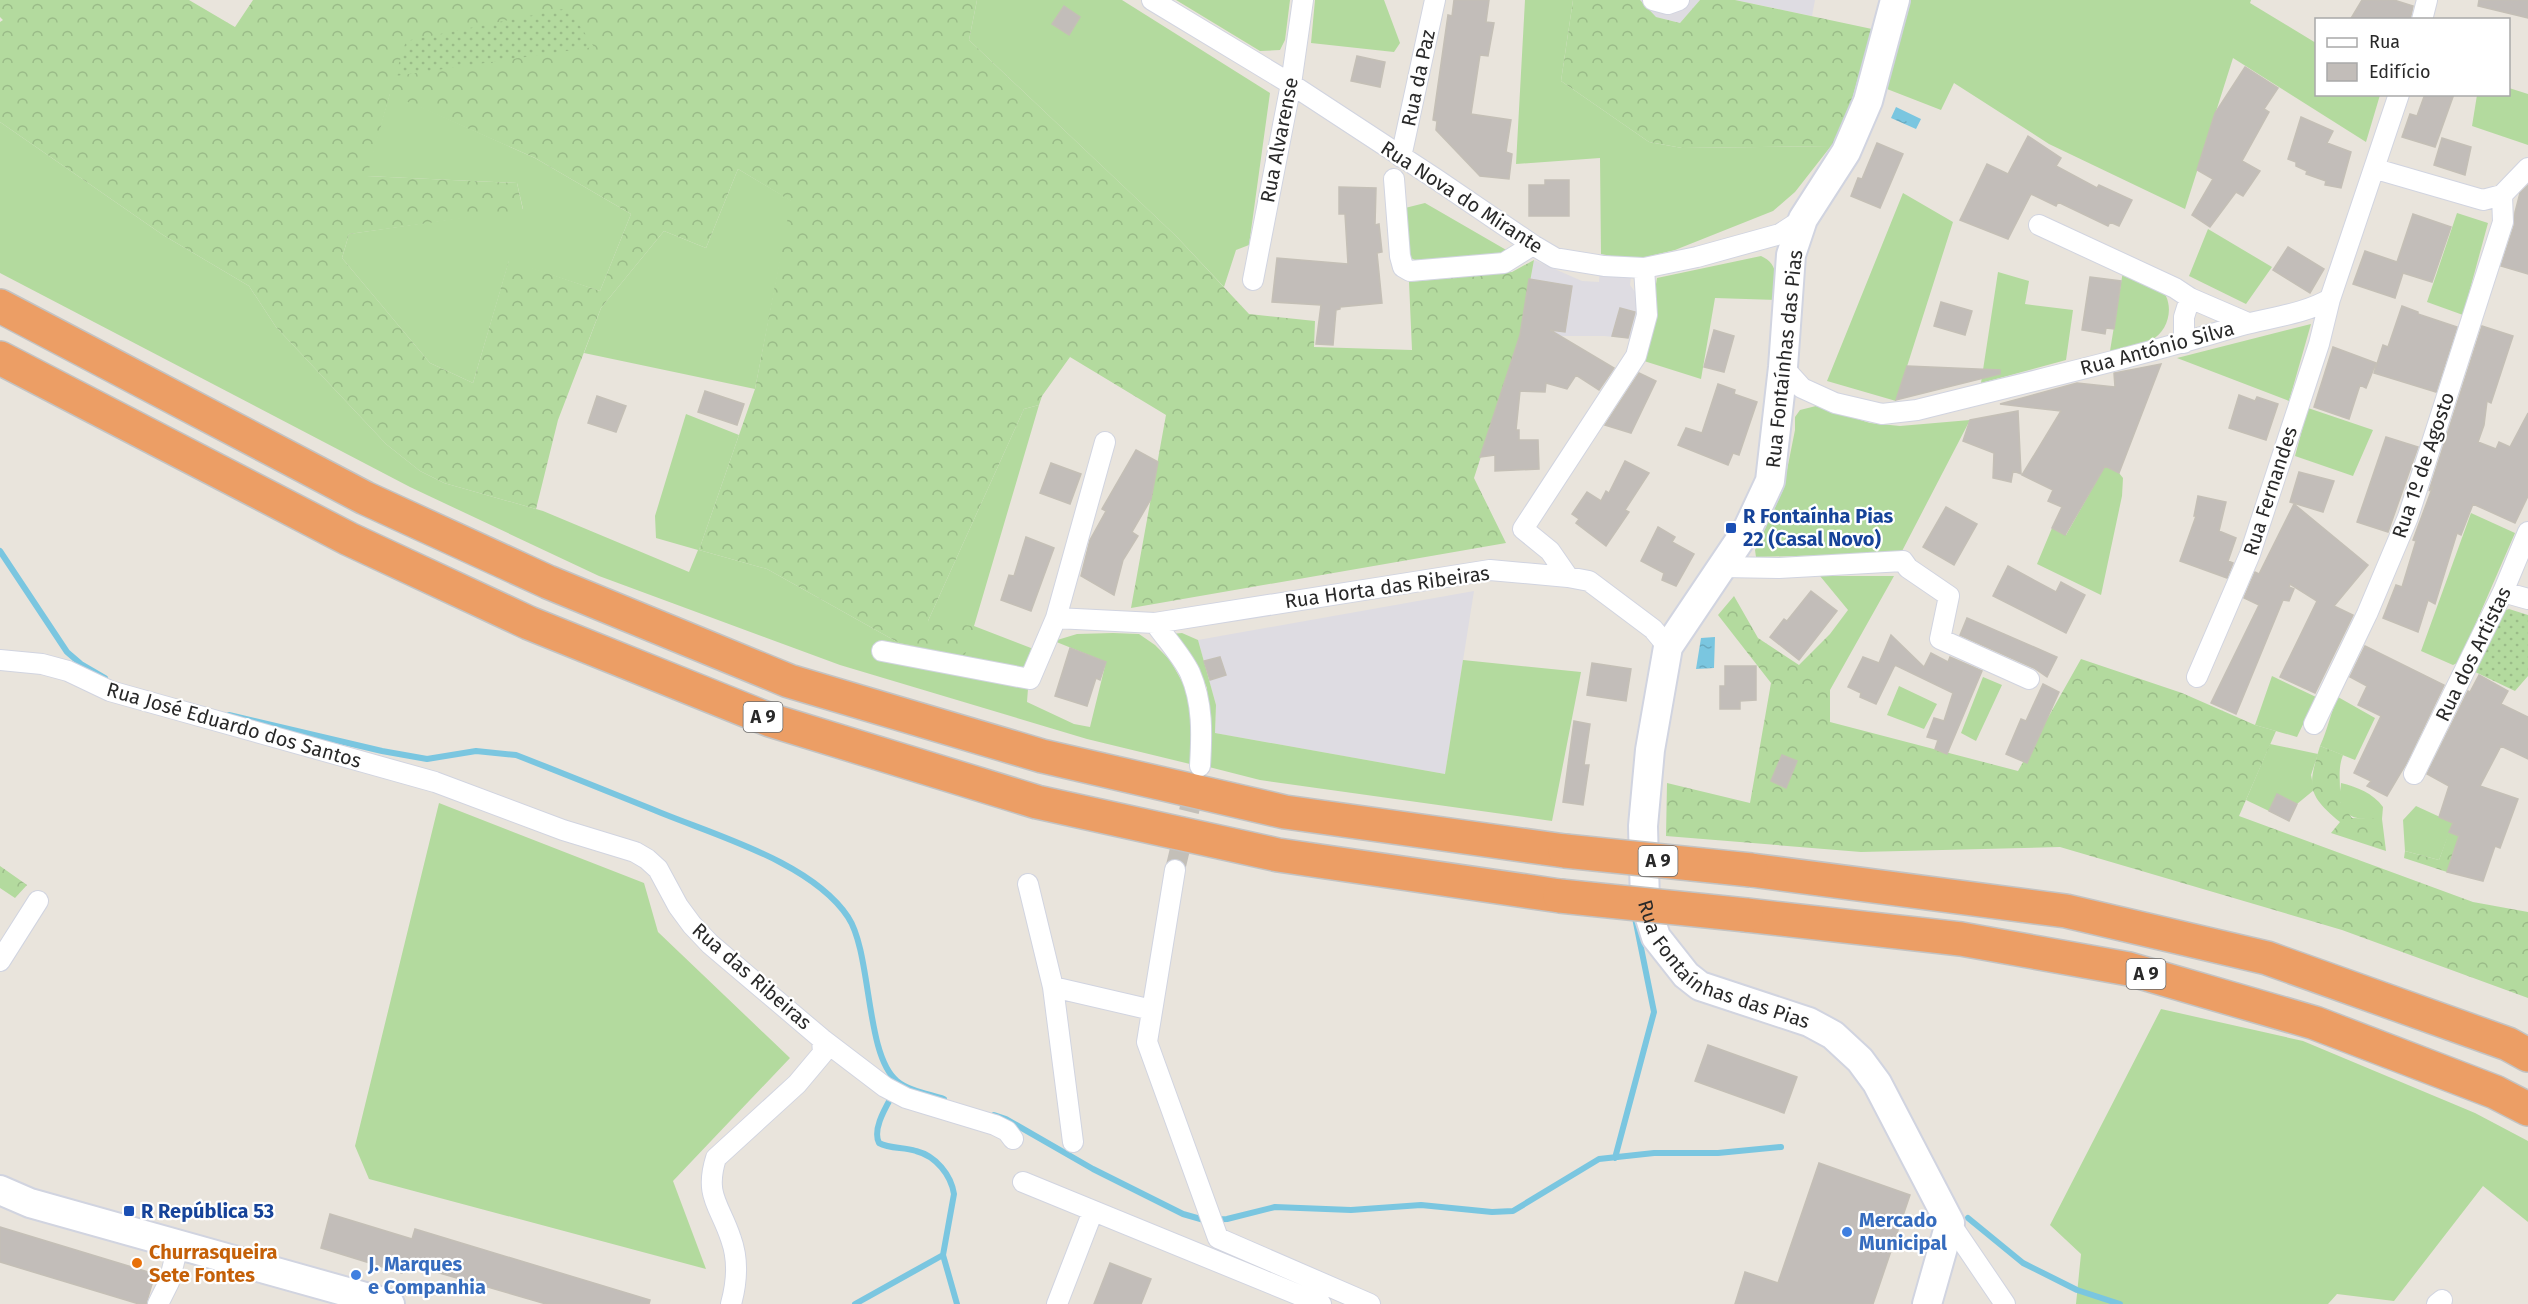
<svg xmlns="http://www.w3.org/2000/svg" width="2528" height="1304" font-family="'Fira Sans',sans-serif">
  <style>
    .industrial { fill: #dedce2 }
    .grass { fill: #b3da9e }
    .forest { fill: url(#forest-crowns); fill-rule: evenodd }
    .garden { fill: url(#garden-dots) }
    .water { fill: url(#water-ripples) }
    .lines { fill: none; stroke-linecap: round; stroke-linejoin: round }
    .stream { stroke: #7ac6e0; stroke-width: 6 }
    .building { fill: #c2bdb9; stroke: #c4bfb6; stroke-width: 1.5 }
    .street-tunnel { stroke: #c3bfb8; stroke-width: 20; stroke-dasharray: 20 10; stroke-linecap: butt }
    .street-casing { stroke: #d1d4e0; stroke-width: 22 }
    .secondary-casing { stroke: #d1d4e0; stroke-width: 32 }
    .highway-casing { stroke: #c3c3c3; stroke-width: 36 }
    .street { stroke: #fff; stroke-width: 20 }
    .secondary { stroke: #fff; stroke-width: 28 }
    .highway { stroke: #ec9e65; stroke-width: 33 }
    .highway-bridge-casing { stroke: #c3c3c3; stroke-width: 36; stroke-linecap: butt }
    .highway-bridge { stroke: #ec9e65; stroke-width: 33 }
    .transit-dot { fill: #1a4fb4; stroke: #fff; stroke-width: 2 }
    .shop-dot { fill: #3f7fe0; stroke: #fff; stroke-width: 2 }
    .food-dot { fill: #e8710a; stroke: #fff; stroke-width: 2 }
    .labels { text-anchor: middle; stroke-width: 4.5; stroke-linejoin: round; paint-order: stroke }
    .shield { fill: #fff; stroke: #696969; stroke-width: 1.5 }
    .shield-label { font-size: 18px; font-weight: bold; fill: #292929 }
    .street-label { font-size: 20px; fill: #292929; stroke: #fff }
    .transit-label { font-size: 20px; font-weight: bold; fill: #164399; stroke: #fff; text-anchor: start }
    .shop-label { font-size: 20px; font-weight: bold; fill: #366cbe; stroke: #fff; text-anchor: start }
    .food-label { font-size: 20px; font-weight: bold; fill: #c56008; stroke: #fff; text-anchor: start }
  </style>
  <defs>
    <pattern id="forest-crowns" width="20" height="18" patternUnits="userSpaceOnUse" patternTransform="scale(1.5)"><rect width="20" height="18" fill="#b3da9e"/><path d="M2 6a3 3 0 1 1 6 0M12 15a3 3 0 1 1 6 0" fill="none" stroke="#9abb88"/></pattern>
    <pattern id="garden-dots" width="8" height="8" patternUnits="userSpaceOnUse" patternTransform="scale(1.5)"><rect width="8" height="8" fill="#b3da9e"/><path d="M2 2h.1M6 6h.1" fill="none" stroke="#9abb88" stroke-width="1.8" stroke-linecap="round"/></pattern>
    <pattern id="water-ripples" width="26" height="14" patternUnits="userSpaceOnUse" patternTransform="scale(1.5)"><rect width="26" height="14" fill="#7ac6e0"/><path d="M2 4q2-2 4 0t4 0M15 11q2-2 4 0t4 0" fill="none" stroke="#6aaac0"/></pattern>
  </defs>
  <rect width="100%" height="100%" fill="#e9e4dc"/>
  <path class="industrial" d="M1640,0h60l-20,23 -24,-6z
    M1735,0h80l-3,16z
    M1601,254l32,6 -3,25 11,15 -7,39 -30,-3h-84l14,-76 48,21 17,1z
    M1474,591l-29,183 -230,-41 1,-28 -18,-65z"/>
  <path class="grass" d="M977,0h145l148,93 -21,152 -13,5 -12,37 -48,-51 -207,-196z
    M1176,0h114l-5,40 -5,10 -20,1z
    M1315,0h69l16,43 -6,9 -83,-9z
    M1525,0h48l-12,81 88,61 33,6 149,-2 -36,46 -22,19 -98,39 -42,10 -32,-6 -1,-96 -84,6z
    M1911,0h340l-1,3 66,40v51l64,1 -14,47 -133,-84 -48,151 -136,-65 -95,-61 -13,27 -54,-21z
    M2509,88l19,6v51l-56,-19 5,-31 31,-1z
    M390,93l145,65 96,56 -31,77 -91,-30 -36,122 -43,-20 -88,-105 7,-24 174,-25 -6,-26 -151,-7z
    M0,122l163,113 86,51 27,41 110,117 34,27 24,12 99,28 146,61 9,-22 -42,-12 -1,-22 31,-102 53,21 -40,115 68,19 132,74 66,11 -37,-33 96,-212 15,-4 -65,221 57,22 -4,54 47,22 16,3 16,-65 -52,-21 23,-7 36,-1 26,1 16,11 15,15 19,34 3,39 -2,31 -103,-25 -247,-74 -241,-89 -189,-89 -410,-214z
    M738,169l54,32 -37,188 -171,-36 17,-45 63,-77 42,17z
    M1903,193l50,29 -57,179 -69,-20z
    M1425,203l83,48 -2,5 -91,4 -6,-3 -4,-49z
    M2457,213l31,10 -25,92 -36,-13z
    M2208,229l64,38 -26,37 -57,-28z
    M1761,256c19,8 15,27 16,44l-62,-2 -14,81 -57,-18 13,-83z
    M2123,271c11,5 24,9 34,15 19,12 14,45 -6,54 -12,6 -28,7 -41,11z
    M1998,272l31,9 -4,23 48,6 -7,50 -85,23z
    M2311,324l-22,77 -112,-43z
    M1816,406l54,17 30,3 70,-6 -69,133 -145,4 -1,-7 28,-60 12,-60v-13l5,-7z
    M2308,408l65,22 -20,46 -58,-20z
    M2105,466l14,7 4,5 -1,18 -21,99 -64,-31 15,-36 14,7z
    M2471,513l44,20 -56,129 -6,3 -32,-14z
    M1820,576h74l-64,114v-56l18,-24z
    M1182,633l16,7 18,65 -1,28 230,41 18,-114 118,12 -29,149 -292,-41 -51,-13 -2,-79 -12,-25 -24,-29z
    M2272,676l44,21 -19,40 -42,-12z
    M1983,677l19,8 -26,56 -15,-8z
    M1899,686l38,18 -13,25 -37,-14z
    M2338,697l37,21 -20,42 -35,-14c8,-17 10,-32 18,-49z
    M2270,744l48,10 -7,21 3,15 -17,14 -20,-10 -8,17 -23,-11z
    M2341,783c16,4 32,10 42,24l-1,12c-15,0 -37,3 -42,-17 -2,-5 1,-13 1,-19z
    M439,803l205,80 14,49 132,126 -117,123 33,88 -337,-90 -14,-33z
    M2416,806l37,17 -14,37 -34,-9 -2,-31z
    M2161,1009l142,32 172,72 53,28v81l-45,-36 -89,115 -57,-7 -9,10h-252l5,-50 -31,-29z"/>
  <path class="forest" d="M0,0h189l46,27 18,-27h724l-8,40 207,196 73,78 66,7 -1,26 98,3 -3,-68 103,-10 22,-12 -14,76 -46,142 32,65 -375,65 35,-193 -96,-58 -28,39 -3,9 -15,4 -96,212 46,5 -9,29 -66,-12 -132,-74 -68,-19 56,-161 36,-188 -53,-32 -32,79 -42,-17 -63,77 -43,112 -22,89 -92,-26 -24,-12 -34,-27 -110,-117 -27,-41 -86,-51 -163,-113v-100l3,-2 -3,-3zM390,94l145,64 96,56 -31,77 -91,-31 -36,123 -43,-20 -88,-105 7,-24 174,-24 -6,-27 -150,-7z
    M1573,0h67l16,17 24,6 20,-23h35l137,29 -29,102 -12,15 -149,2 -33,-6 -88,-61z
    M1734,596l24,42 41,27 31,-31v88l188,49 63,-112 101,34 73,32 21,6 -37,85 234,86 55,10v86l-186,-68 -282,-83 -199,5 -195,-16 1,-53 83,20 21,-120 -53,-68z
    M2320,746l23,9c-6,15 -2,31 -3,47l12,16 30,1 4,32 -55,-18 9,-11c-34,-28 -32,-36 -20,-76z
    M2449,832l10,4 -12,36 -43,-14 1,-7 34,9z
    M0,866l27,19 -12,13 -15,-10z"/>
  <path class="garden" d="M568,8l26,39 -199,29 11,-35z
    M2509,609l19,6v61l-13,15 -44,-21 32,-59z"/>
  <path class="water" d="M1896,107l25,12 -5,10 -25,-11z
    M1715,637l-1,31 -18,1 5,-31z"/>
  <g class="lines">
    <path class="stream" d="M0,551l67,101 14,12 24,14
      M229,715l153,36 45,8 49,-8 40,4c49,19 98,39 148,59 57,23 149,50 184,103 24,36 17,138 49,164 12,10 32,13 47,18
      M893,1094c-7,13 -21,35 -14,49 11,6 24,4 37,8 20,5 35,24 38,43l-11,61 14,49
      M994,1115l12,4 87,50 90,45 21,6 23,-1 48,-12 76,3 70,-5 71,7 21,-1 86,-52 55,-6h64l63,-6
      M1615,1158l39,-146 -20,-99
      M1968,1218l55,45 54,27 43,14
      M855,1304l88,-49"/>
  </g>
  <path class="building" d="M1454,0h35l-3,22 8,1 -6,33 -8,-1 -9,59 40,6 -5,32 6,2 -3,25 -29,-3 -44,-46 1,-9 -4,-1 15,-105 4,1z
    M2362,0h32l19,6 -3,14h-60z
    M2479,0h49v18l-50,-12z
    M1064,6l16,11 -11,18 -17,-11z
    M1357,56l28,6 -5,25 -29,-6z
    M2245,67l33,21 -14,21 5,3 -27,49 18,10 -17,25 -7,-4 -26,35 -18,-12 21,-36 -16,-9 18,-57z
    M2425,94h29l-19,53 -33,-10 8,-23 7,2z
    M2301,117l32,14 -6,12 24,9 -10,36 -16,-3 1,-4 -20,-7 1,-3 -11,-5v-4l-8,-3z
    M2028,136l33,22 -5,8 41,22 2,-3 33,15 -13,26 -9,-4 -2,4 -50,-24 -2,4 -25,-12 -23,45 -48,-19 27,-56 21,10z
    M2442,138l29,9 -6,28 -31,-10z
    M1877,143l26,11 -23,54 -29,-12 7,-18 4,1z
    M1545,180h24v36h-40v-31h16z
    M2528,185v89l-27,-8 13,-40 1,-14 5,-19z
    M1339,187l37,1 -1,37 4,-1 3,28 -5,1 5,50 -42,4v2l-4,1 -3,35 -17,-1 5,-39 -49,-3 5,-44 71,6 -3,-50h-6z
    M2413,214l38,13 -19,55 -29,-9 -8,25 -42,-14 12,-33 32,11z
    M2288,247l36,22 -14,24 -37,-23z
    M2090,277l31,4 -7,48 -8,-1 -1,6 -23,-4z
    M1529,279l43,7 -7,46 -15,-2 64,38 -15,22 -23,-15 -9,14 -21,-6 -1,9 -25,-1 -4,39h3v10h19l1,29 -44,2v-16l-15,2 40,-122z
    M1941,302l31,9 -7,24 -31,-9z
    M2402,306l16,6v2l39,13 -21,65 -62,-19 9,-28 5,2z
    M1620,308l15,4 -7,26 -16,-2z
    M2482,326l31,10 -22,67 -4,-2 -3,24 -6,17 18,7 3,-7 11,5 18,-34v83l-13,27 -42,-19 -12,31 -4,-2 -22,71 -7,-4 -10,32 -35,-14 13,-33 6,2 14,-46 -3,-1 20,-54 -4,5z
    M1714,330l20,6 -10,36 -20,-5z
    M2333,347l43,16 -10,25 -6,-3 -11,34 -35,-12z
    M2161,364l-42,109 -14,-7 -40,69 -13,-7 10,-21 -14,-6 5,-11 -31,-15 39,-64 -61,-7 77,-21 38,4 -1,-14z
    M1907,366l93,4v4l-104,26z
    M1639,373l17,8 -25,52 -26,-8z
    M1718,384l17,6 -1,4 23,8 -18,53 -6,-2 -5,12 -50,-20 8,-17 16,5z
    M705,391l39,13 -7,21 -39,-13z
    M2239,395l16,6 2,-4 21,7 -12,36 -37,-12z
    M597,396l29,10 -10,26 -28,-9z
    M2018,411l3,63 -8,-3 -2,11 -18,-4 1,-25 -31,-12 7,-21z
    M2386,437l32,10 -30,85 -31,-10z
    M1136,450l22,12 -7,37 -19,33 6,4 -15,24 -9,35 -33,-19 9,-36 16,-29 -4,-2z
    M1625,461l24,12 -24,37 4,2 -23,34 -30,-23 3,-4 -7,-5 15,-22 14,9 5,-10 3,2z
    M1051,463l30,11 -11,30 -30,-11z
    M2299,472l35,9 -11,31 -33,-10z
    M2198,496l28,6 -7,29 17,7 -8,23 5,2 -6,15 -47,-17 16,-45h-2z
    M2294,504l74,61 -34,41 19,9 -38,78 -35,-16 37,-76 -27,-17 -1,3 5,2 -5,12 -6,-1 -47,114 -25,-11 48,-98 -15,-7 11,-26 4,2z
    M1946,507l31,17 -23,41 -31,-18z
    M1658,527l17,10 -3,5 22,12 -18,32 -14,-6 2,-7 -23,-12z
    M1026,537l28,11 -23,63 -30,-11 8,-25 5,1z
    M2008,566l48,26 5,-10 24,13 -19,38 -73,-37z
    M1811,591l26,20 -38,49 -29,-23 14,-18 3,2z
    M1967,618l90,39 -10,20 -13,-9 -74,-33z
    M1891,635l33,32 7,-14 17,9 2,-5 32,14 -35,83 -12,-5 3,-9 -11,-3 7,-19 10,3 9,-28 -58,-28 -19,39 -16,-7 1,-4 -13,-6 15,-30 16,6z
    M2365,646l79,39 -38,79 -19,32 -20,-10 4,-5 -17,-8 27,-57 -23,-11 9,-19 -17,-9z
    M1070,648l36,14 -6,18 -4,-2 -9,28 -32,-10z
    M1220,657l6,18 -16,5 -6,-19z
    M1592,663l39,6 -5,32 -39,-6z
    M1725,666h31v34l-16,1v8h-20v-23h5z
    M2479,675l29,16 -7,13 27,13v42l-27,-13 -21,40 38,13 -18,49 -5,-2 -12,35 -36,-9 12,-36 -10,-4 4,-9 -14,-6 10,-31 -22,-12 41,-83 2,1z
    M2043,684l16,8 -32,71 -21,-9 15,-35 5,2z
    M1574,721l16,3 -6,41h5l-6,40 -20,-3z
    M1782,755l15,6 -11,27 -15,-7z
    M2277,794l20,10 -8,17 -20,-10z
    M1708,1045l89,32 -13,36 -89,-32z
    M1819,1163l91,32 -37,109h-138l10,-32 33,11z
    M330,1214l82,25 3,-10 235,71 -1,4h-103l-141,-41 -3,10 -81,-25z
    M0,1227l155,47 -9,30h-7l-139,-42z
    M1110,1263l41,16 -10,25h-47z"/>
  <g class="lines">
    <path class="street-tunnel" d="M1175,870l21,-88"/>
    <g class="street-casing">
      <path id="street" d="M1152,0l139,84 145,95 97,66 22,13 49,8 40,2 53,-11 83,-23 23,-15
        M1653,0l15,4 11,-4
        M2422,20l5,-20
        M1401,157l34,-157
        M2376,169l107,31 19,-5 26,-27
        M1394,179l6,77 3,11 7,4 94,-8 29,-18
        M2039,225l136,63 15,10 58,25
        M1253,280l38,-196 12,-84
        M2184,343v-26l6,-19
        M1783,367l19,21 33,15 47,11 35,-4c107,-27 216,-52 322,-84 31,-9 63,-11 91,-27l69,-205
        M1722,567l57,1 124,-7 5,7 41,28 -9,43 89,40
        M1568,577l-18,-26 -27,-22 113,-173 11,-41 -3,-47
        M2503,592l25,7
        M1056,618l99,5 335,-53 78,7 21,4 64,48 15,18
        M1155,623c11,16 27,33 35,50 13,30 12,61 10,93
        M882,651l148,28 26,-61 49,-176
        M0,660l42,4 26,7 42,20 325,91 128,48 72,22 12,7 11,10 20,37 14,19 18,19 112,95 63,48 21,11 89,27 12,6 6,8
        M2197,677l53,-123 69,-210 11,-45
        M2314,724l53,-110 41,-97 95,-295 -1,-27
        M2414,774l89,-182 25,-60
        M1175,870l-28,172 71,196 152,66
        M1028,884l25,103 99,23
        M0,961l38,-60
        M1053,987l20,155
        M1023,1182l298,122
        M1950,1223l55,81
        M158,1304l11,-22 9,-36
        M731,1304c6,-22 8,-43 0,-65 -11,-34 -27,-43 -15,-81l81,-74 26,-31 -1,-14
        M1057,1304l36,-93
        M2437,1304l5,-4"/>
    </g>
    <g class="secondary-casing">
      <g id="secondary">
        <path id="s1" d="M1895,0l-27,101 -22,51 -43,67 -12,36 -8,112 -13,114 -22,47 -80,119 -18,103 -7,76 2,76 11,35 30,38 14,11 109,36 24,13 27,25 17,23 73,140 -23,81"/>
        <path d="M0,1190l30,13 360,101"/>
      </g>
    </g>
    <g class="highway-casing">
      <path id="highway" d="M0,306l365,192 183,84 241,99 253,75 243,56 280,39
        M0,358l349,181 180,84 241,97 267,82 241,53 282,41
        M1751,870l315,41 201,47 241,86 20,11
        M1746,915l215,24 168,30 186,54 180,69 33,17"/>
    </g>
    <use href="#street" class="street"/>
    <use href="#secondary" class="secondary"/>
    <use href="#highway" class="highway"/>
    <g class="highway-bridge-casing">
      <path id="highway-bridge" d="M1565,851l186,19
        M1560,896l186,19"/>
    </g>
    <use href="#highway-bridge" class="highway-bridge"/>
  </g>
  <g class="transit-dot">
    <rect x="1725" y="522" width="12" height="12" rx="3"/>
    <rect x="123" y="1205" width="12" height="12" rx="3"/>
  </g>
  <g class="shop-dot">
    <circle cx="1847" cy="1232" r="6"/>
    <circle cx="356" cy="1275" r="6"/>
  </g>
  <circle class="food-dot" cx="137" cy="1263" r="6"/>
  <g class="labels">
    <g class="shield">
      <rect x="743.5" y="702" width="39" height="30" rx="4.5"/>
      <rect x="1638.5" y="846" width="39" height="30" rx="4.5"/>
      <rect x="2126.5" y="959" width="39" height="30" rx="4.5"/>
    </g>
    <g class="shield-label">
      <text x="763" y="723">A 9</text>
      <text x="1658" y="867">A 9</text>
      <text x="2146" y="980">A 9</text>
    </g>
    <g class="street-label">
      <text transform="translate(1418 78) rotate(-78)" y="7">Rua da Paz</text>
      <text transform="translate(1279 140) rotate(-79)" y="7">Rua Alvarense</text>
      <text transform="translate(1462 197) rotate(33)" y="7">Rua Nova do Mirante</text>
      <text transform="translate(2157 348) rotate(-15)" y="7">Rua António Silva</text>
      <text transform="translate(1784 359) rotate(-84)" y="7">Rua Fontaínhas das Pias</text>
      <text transform="translate(2423 465) rotate(-71)" y="7">Rua 1º de Agosto</text>
      <text transform="translate(2270 491) rotate(-72)" y="7">Rua Fernandes</text>
      <text transform="translate(1387 587) rotate(-8)" y="7">Rua Horta das Ribeiras</text>
      <text transform="translate(2473 654) rotate(-64)" y="7">Rua dos Artistas</text>
      <text transform="translate(234 725) rotate(16)" y="7">Rua José Eduardo dos Santos</text>
      <text dy="7" stroke="none"><textPath href="#s1" startOffset="1065">Rua Fontaínhas das Pias</textPath></text>
      <text transform="translate(752 976) rotate(41)" y="7">Rua das Ribeiras</text>
    </g>
    <g class="transit-label">
      <text x="1743" y="523">R Fontaínha Pias<tspan x="1743" dy="23">22 (Casal Novo)</tspan></text>
      <text x="141" y="1218">R República 53</text>
    </g>
    <g class="shop-label">
      <text x="1859" y="1227">Mercado<tspan x="1859" dy="23">Municipal</tspan></text>
      <text x="368" y="1271">J. Marques<tspan x="368" dy="23">e Companhia</tspan></text>
    </g>
    <g class="food-label">
      <text x="149" y="1259">Churrasqueira<tspan x="149" dy="23">Sete Fontes</tspan></text>
    </g>
  </g>
  <rect x="2315" y="18" width="195" height="78" fill="#ffffff" stroke="#a9a9a9" stroke-width="1.5"/>
  <rect x="2327" y="38" width="30" height="9" fill="#ffffff" stroke="#a9a9a9" stroke-width="1.5"/>
  <text x="2369" y="48" font-size="18" fill="#292929">Rua</text>
  <rect x="2327" y="63" width="30" height="18" fill="#c2bdb9" stroke="#a9a9a9" stroke-width="1.5"/>
  <text x="2369" y="78" font-size="18" fill="#292929">Edifício</text>
</svg>
